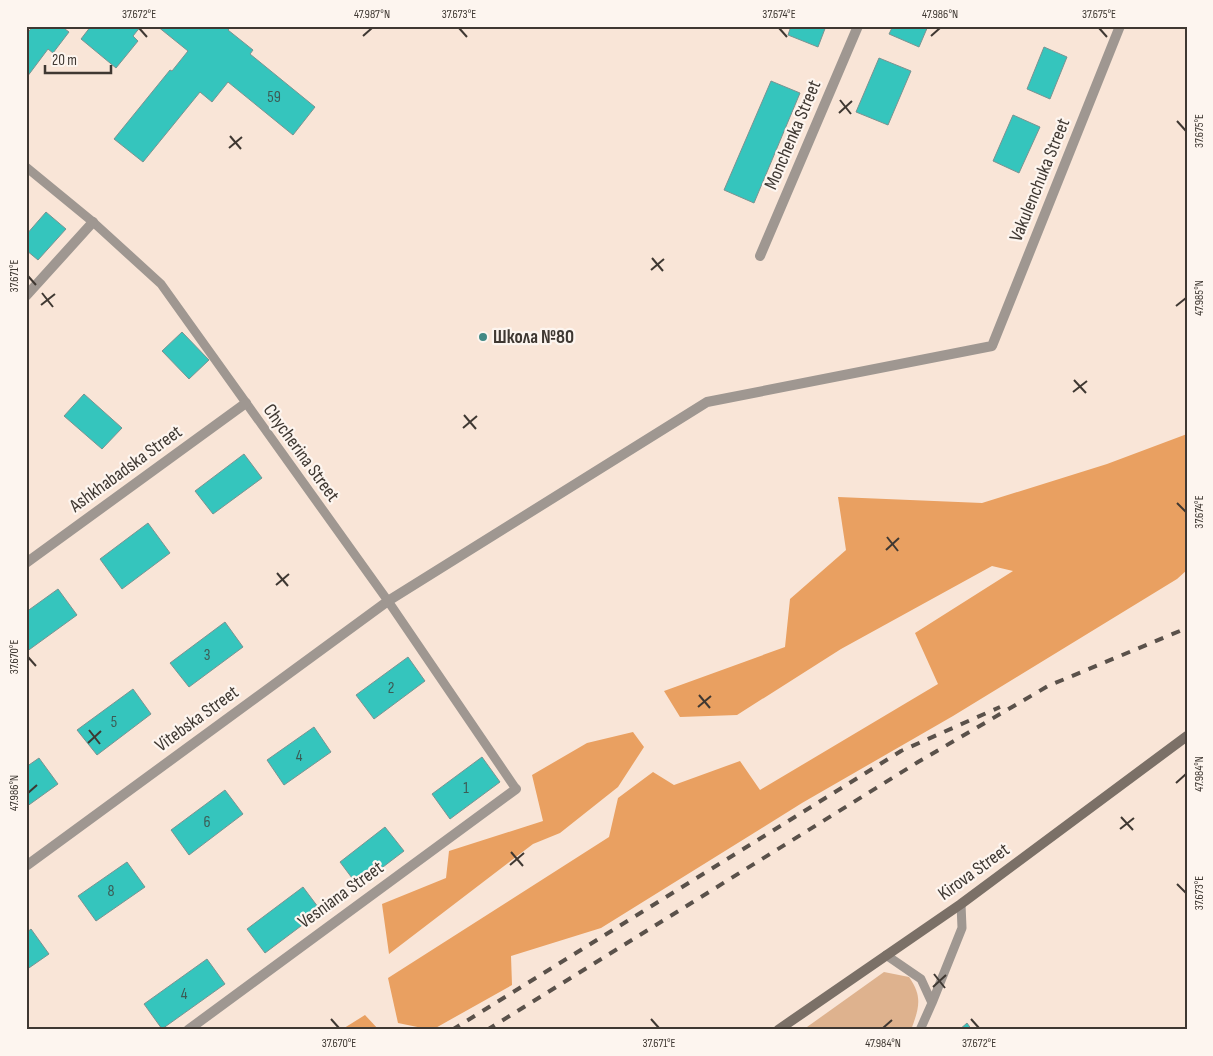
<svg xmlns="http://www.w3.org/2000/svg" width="1213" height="1056" viewBox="0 0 1213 1056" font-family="'Sofia Sans Condensed',sans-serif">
  <rect width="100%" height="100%" fill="#f9e5d7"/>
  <!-- green -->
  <path fill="#deb28e" d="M 884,972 L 909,977 C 923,997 919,1008 911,1030 L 806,1030 L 807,1027 Z"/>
  <!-- forest -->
  <path fill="#e9a061" d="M 1187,434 L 1187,570 L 1177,579 L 953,716 L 802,803 L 601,928 L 511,956 L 512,985 L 432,1030 L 398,1023 L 388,978 L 609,837 L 618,798 L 653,772 L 674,785 L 740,761 L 760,790 L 938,684 L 915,633 L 1013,571 L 992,566 L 841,649 L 737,715 L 680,717 L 664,691 L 785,647 L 790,599 L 846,550 L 838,497 L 982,503 L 1107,464 Z
    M 633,732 L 644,747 L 618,787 L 560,833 L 533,844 L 389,954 L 382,904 L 446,878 L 449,851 L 543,821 L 532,775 L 587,743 Z
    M 365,1015 L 379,1030 L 341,1030 Z"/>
  <!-- building -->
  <path fill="#35c5bd" stroke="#7a9391" d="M 33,26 L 67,26 L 65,29 L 69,32 L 53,53 L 48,49 L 27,77 L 26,35 Z
    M 91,26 L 141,26 L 133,36 L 138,41 L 116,68 L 81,39 Z
    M 157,26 L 228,26 L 230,28 L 228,30 L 253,50 L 250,54 L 315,107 L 293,135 L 228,82 L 212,102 L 200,92 L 143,162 L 114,139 L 170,70 L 172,71 L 188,51 Z
    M 791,26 L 826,26 L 818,47 L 788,35 Z
    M 893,26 L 928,26 L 919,47 L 889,34 Z
    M 1044,47 L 1067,57 L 1050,99 L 1027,89 Z
    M 879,58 L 911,71 L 888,125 L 856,112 Z
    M 771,81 L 800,93 L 754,203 L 724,190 Z
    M 1013,115 L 1040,127 L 1019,173 L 993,161 Z
    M 46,212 L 66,229 L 38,260 L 26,250 L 26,235 Z
    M 182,332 L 209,360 L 189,379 L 162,351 Z
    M 84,394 L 122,428 L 102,449 L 64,416 Z
    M 244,454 L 262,478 L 213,514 L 195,491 Z
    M 148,523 L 170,553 L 122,589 L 100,559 Z
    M 58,589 L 77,615 L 26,652 L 26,612 Z
    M 225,622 L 243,647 L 189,687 L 170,663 Z
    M 408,657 L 425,681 L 374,719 L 356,695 Z
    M 133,689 L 151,714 L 97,755 L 77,730 Z
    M 314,727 L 331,752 L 284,785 L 267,760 Z
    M 482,757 L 500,782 L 450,819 L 432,794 Z
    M 39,758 L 58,784 L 26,807 L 26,767 Z
    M 225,790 L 243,814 L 189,855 L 171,830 Z
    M 385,827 L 404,851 L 358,886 L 340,862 Z
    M 127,862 L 145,887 L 96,921 L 78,896 Z
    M 303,887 L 321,911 L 265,953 L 247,929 Z
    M 31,929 L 49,954 L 26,970 L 26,933 Z
    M 207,959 L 225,984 L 162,1029 L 144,1004 Z
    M 967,1023 L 972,1030 L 959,1030 Z"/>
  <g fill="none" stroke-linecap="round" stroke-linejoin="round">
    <!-- service -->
    <path stroke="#9f9791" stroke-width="9" d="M 26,167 L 93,222 L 161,284 L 388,601 L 516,789
      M 886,955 L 921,979 L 932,1003
      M 920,1030 L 932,1003 L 962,928 L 961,904"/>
    <!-- minor -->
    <path stroke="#9f9791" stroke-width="10" d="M 760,256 L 858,26
      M 26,296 L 93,222
      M 26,563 L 246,403
      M 26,866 L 388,601 L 707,402 L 992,346 L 1120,26
      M 188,1030 L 516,789"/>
    <!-- secondary -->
    <path stroke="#7b7067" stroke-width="10" d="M 778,1030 L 961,904 L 1187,736"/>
    <!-- rail -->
    <path stroke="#5a514a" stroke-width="4" stroke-dasharray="9 9" stroke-linecap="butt" d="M 452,1030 L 901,751 L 1000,707
      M 487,1030 L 918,762 L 1048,686 L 1187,628"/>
  </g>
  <!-- ticks -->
  <path fill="none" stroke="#3f3832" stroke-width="2" d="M 139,28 L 147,37M 459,28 L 467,37M 779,28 L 787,37M 1099,28 L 1107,37M 363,36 L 372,28M 931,36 L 940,28M 840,100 L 851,114M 839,113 L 852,101M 1177,121 L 1186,131M 230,136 L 241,149M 229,148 L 242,137M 652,258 L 663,271M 651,270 L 664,259M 28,276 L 36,285M 42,293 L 53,307M 41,305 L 55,294M 1176,306 L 1186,298M 1074,380 L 1086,393M 1073,392 L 1087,381M 464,415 L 476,429M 463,428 L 477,416M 1177,503 L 1186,512M 887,537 L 898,551M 886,550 L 899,538M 277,573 L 288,586M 276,585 L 289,574M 28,657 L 36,666M 699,695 L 710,708M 698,707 L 711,696M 89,730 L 100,744M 88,743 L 101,731M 1176,783 L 1186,774M 28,793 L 37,785M 1121,817 L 1133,830M 1120,829 L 1134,818M 511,852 L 523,866M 510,865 L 524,853M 1177,884 L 1186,893M 934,974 L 945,988M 933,987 L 946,975M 331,1019 L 339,1028M 651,1019 L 659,1028M 971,1019 L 979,1028M 883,1028 L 892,1020"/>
  <!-- markers -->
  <circle fill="#428985" stroke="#fdf5ef" stroke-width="2" cx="483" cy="337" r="5"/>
  <g text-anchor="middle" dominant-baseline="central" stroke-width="4.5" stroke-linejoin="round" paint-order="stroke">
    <!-- number labels -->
    <g font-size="16" fill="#3c5b55">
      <text x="274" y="97">59</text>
      <text x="207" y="655">3</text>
      <text x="391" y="688">2</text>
      <text x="114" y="722">5</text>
      <text x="299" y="756">4</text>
      <text x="466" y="788">1</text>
      <text x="207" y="822">6</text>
      <text x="111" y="891">8</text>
      <text x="184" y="994">4</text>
    </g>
    <!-- street labels -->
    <g font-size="19" fill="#3f3832" stroke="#fdf5ef">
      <text transform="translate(793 135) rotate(-67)">Monchenka Street</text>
      <text transform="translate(1040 180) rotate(-68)">Vakulenchuka Street</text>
      <text transform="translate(301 453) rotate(54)">Chycherina Street</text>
      <text transform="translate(126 469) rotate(-36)">Ashkhabadska Street</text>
      <text transform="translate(197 719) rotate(-36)">Vitebska Street</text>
      <text transform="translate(974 872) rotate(-36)">Kirova Street</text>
      <text transform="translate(341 895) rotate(-36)">Vesniana Street</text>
    </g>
    <!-- poi labels -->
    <g font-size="19" font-weight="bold" fill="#3f3832" stroke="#fdf5ef" text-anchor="start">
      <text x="493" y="337">Школа №80</text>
    </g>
  </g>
  <!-- border -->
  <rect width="1213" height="1056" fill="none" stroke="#fdf5ef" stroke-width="55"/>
  <!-- scale -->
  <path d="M45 65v8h66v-8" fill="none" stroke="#3f3832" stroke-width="2.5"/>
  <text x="52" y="65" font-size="15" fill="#3f3832" stroke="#fdf5ef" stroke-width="4" paint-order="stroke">20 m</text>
  <rect x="28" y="28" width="1158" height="1000" fill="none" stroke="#3f3832" stroke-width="2"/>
  <g font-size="12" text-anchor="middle" fill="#3f3832">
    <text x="139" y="18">37.672°E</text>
    <text x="372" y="18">47.987°N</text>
    <text x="459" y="18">37.673°E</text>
    <text x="779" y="18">37.674°E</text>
    <text x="940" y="18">47.986°N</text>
    <text x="1099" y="18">37.675°E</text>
    <text transform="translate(1199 131) rotate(-90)" y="4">37.675°E</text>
    <text transform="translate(14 276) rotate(-90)" y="4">37.671°E</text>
    <text transform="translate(1199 298) rotate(-90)" y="4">47.985°N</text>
    <text transform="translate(1199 512) rotate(-90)" y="4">37.674°E</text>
    <text transform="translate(14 657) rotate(-90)" y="4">37.670°E</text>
    <text transform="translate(1199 774) rotate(-90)" y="4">47.984°N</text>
    <text transform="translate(14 793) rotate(-90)" y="4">47.986°N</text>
    <text transform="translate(1199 893) rotate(-90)" y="4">37.673°E</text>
    <text x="339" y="1047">37.670°E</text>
    <text x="659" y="1047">37.671°E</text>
    <text x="883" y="1047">47.984°N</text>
    <text x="979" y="1047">37.672°E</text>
  </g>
</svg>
